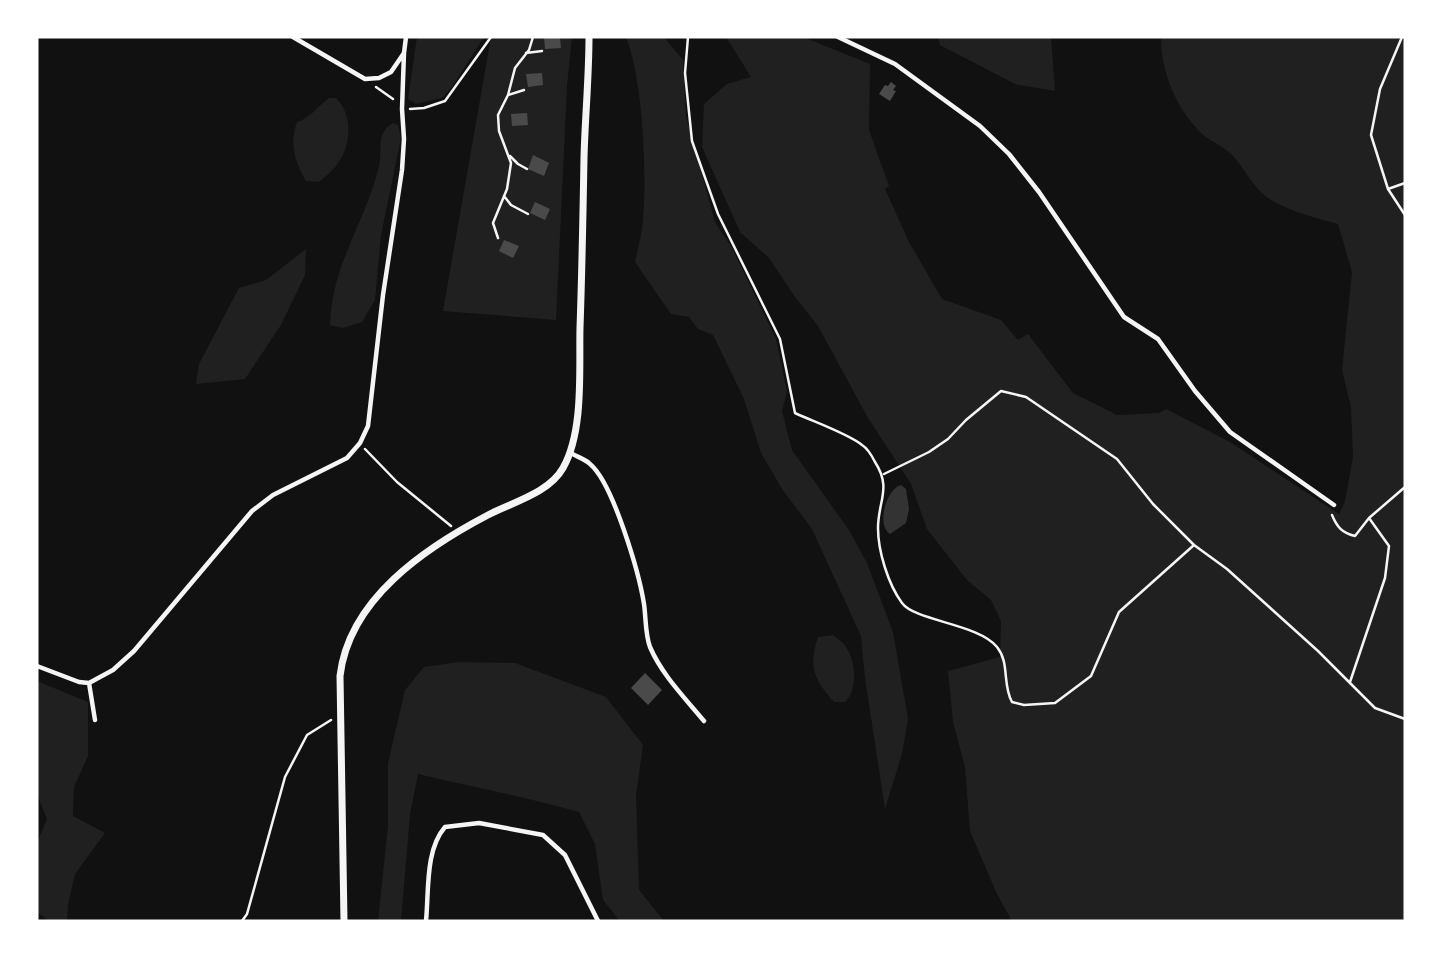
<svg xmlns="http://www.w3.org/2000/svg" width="1442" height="958" viewBox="0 0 1442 958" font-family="Barlow,sans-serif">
  <rect width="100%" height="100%" fill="#111"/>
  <!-- green -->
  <path fill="#202020" d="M 417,37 L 484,37 L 452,87 L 442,98 L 416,104 L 408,99 Z
    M 491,37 L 572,37 L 567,86 L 556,320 L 443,311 Z
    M 626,37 L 664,37 L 683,60 L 686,116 L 715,222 L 732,248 L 776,339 L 787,392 L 782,411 L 792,450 L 849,530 L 867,563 L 893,632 L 908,719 L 902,754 L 885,809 L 865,678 L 861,636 L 812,529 L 782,489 L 761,453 L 744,399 L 713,335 L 698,329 L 689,317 L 671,314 L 635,262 C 638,248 642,234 643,220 C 647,173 643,80 626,37 Z
    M 726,37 L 803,37 L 870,64 L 869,130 L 889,186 L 885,189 L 909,242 L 942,299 L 1001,320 L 1018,340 L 1028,334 L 1073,393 L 1117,415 L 1159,413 L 1166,409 L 1230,442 L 1339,514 L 1345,501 L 1353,457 L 1351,407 L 1342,370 L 1352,272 L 1338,224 C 1318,219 1278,208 1263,194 C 1251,183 1244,168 1233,156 C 1224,146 1211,142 1202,134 C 1176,108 1161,73 1161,37 L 1405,37 L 1405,921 L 1012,921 L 997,894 L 970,831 L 965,767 L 953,722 L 948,671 L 1000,657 L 1001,621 L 991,600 L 967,580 L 927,529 L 911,484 L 868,418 L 818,326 L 795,297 L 769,258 L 740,232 L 702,147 L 704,104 L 727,84 L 751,77 Z
    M 938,37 L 1051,37 L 1055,91 L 1015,84 L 940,45 Z
    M 329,98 L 336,98 C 354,115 351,148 336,166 C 331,172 325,177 319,182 L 306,181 C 295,162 289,144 297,122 C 309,119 318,106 329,98 Z
    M 393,123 L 398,125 L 401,138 L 381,235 L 375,300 L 362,322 L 343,328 L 330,325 C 332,263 365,224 379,166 C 383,150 375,133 393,123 Z
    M 306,249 L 305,275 L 281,325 L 245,379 L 196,384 L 199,364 L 239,288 L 266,280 Z
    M 833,635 C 838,639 843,642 846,647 C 856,662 858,689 845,702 L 834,702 C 814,679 808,667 818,637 Z
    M 460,662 L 515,663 L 606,697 L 643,745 L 636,796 L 639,890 L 664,921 L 620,921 L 603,900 L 595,844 L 579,812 C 526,797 472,787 418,774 L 410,814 L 401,921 L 378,921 L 388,826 L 388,763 L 405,690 L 424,667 Z
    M 37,681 L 88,702 L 88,756 L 74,787 L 73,816 L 105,833 L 75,874 L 68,904 L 67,921 L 49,921 L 37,912 L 37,843 L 47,819 L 37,794 Z"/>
  <!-- water -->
  <path fill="#333" d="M 901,485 L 906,489 L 909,509 L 906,523 L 890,534 C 876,525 886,489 901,485 Z"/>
  <!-- building -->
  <path fill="#4a4a4a" d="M 544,37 L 560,37 L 561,48 L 545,49 Z
    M 542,73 L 543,85 L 528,87 L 526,74 Z
    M 891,82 L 896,86 L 893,90 L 896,91 L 890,101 L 879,94 L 885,85 L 888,86 Z
    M 527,113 L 528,125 L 512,126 L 511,114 Z
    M 533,155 L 549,163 L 544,176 L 528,169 Z
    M 535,202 L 550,209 L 545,220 L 530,213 Z
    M 504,240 L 519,246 L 513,258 L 499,251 Z
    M 645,673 L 662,690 L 648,705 L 631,688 Z"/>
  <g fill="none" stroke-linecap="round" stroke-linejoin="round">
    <!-- path -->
    <path stroke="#f5f5f5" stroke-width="2.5" d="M 688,37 L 685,73 L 692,141 L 718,214 L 780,339 L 795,413 C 812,421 849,434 862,445 C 867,448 872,456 875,462 C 892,488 878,501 878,528 C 878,551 888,584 902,603 C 915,621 979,624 997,647 C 1010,663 1002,684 1012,702 L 1024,705 L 1055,703 L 1091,676 L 1119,612 L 1194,545
      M 1402,37 L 1380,89 L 1371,135 L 1388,189 L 1405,215
      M 526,53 L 542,51
      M 376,87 L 393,99
      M 508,95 L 524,90
      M 410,109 L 424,108 L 445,101 L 491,37
      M 510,156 L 518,164 L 527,169
      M 1388,189 L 1405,183
      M 504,196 L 511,205 L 528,214
      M 498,238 L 493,223 L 507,189 L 511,163 L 499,131 L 498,115 L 508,95 L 515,68 L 529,50 L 533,37
      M 365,449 L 397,482 L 451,526
      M 884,474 L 929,452 L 948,439 L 966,420 L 1001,391 L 1026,397 L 1117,459 L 1153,504 L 1194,545 L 1227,569 L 1318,651 L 1375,708 L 1405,719
      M 1332,515 C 1337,527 1342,533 1355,536 L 1369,518 L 1405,487
      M 1350,682 L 1385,578 L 1389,546 L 1369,518
      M 242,921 L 247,914 L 285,777 L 307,735 L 331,720"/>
    <!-- service -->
    <path stroke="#f5f5f5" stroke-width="4.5" d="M 293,37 L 365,79 L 379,78 L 391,72 L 404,53 L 406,37
      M 838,37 L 895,64 L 980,126 L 1009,154 L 1039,192 L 1124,317 L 1158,339 L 1195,391 L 1230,432 L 1334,505
      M 571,453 C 577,457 585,459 590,464 C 613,483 639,573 644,604 C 646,617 645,634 650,647 C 662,675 685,698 704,721
      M 37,666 L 79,682 L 89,683 L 95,720
      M 89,683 L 113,670 L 134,651 L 252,511 L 273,495 L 347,458 L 360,443 L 368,426 L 383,295 L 402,170 L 404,139 L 402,109 L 404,53
      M 426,921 C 429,891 425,850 445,827 L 479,823 L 543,835 L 565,855 L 598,921"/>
    <!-- minor -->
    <path stroke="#f5f5f5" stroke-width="7" d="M 344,921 L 340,676 C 349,599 425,548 488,515 C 513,502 549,493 563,468 C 584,431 579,370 580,328 C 582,271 583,215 584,158 C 585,118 589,77 589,37"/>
  </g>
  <!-- border -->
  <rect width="1442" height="958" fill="none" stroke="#ffffff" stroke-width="77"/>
</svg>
